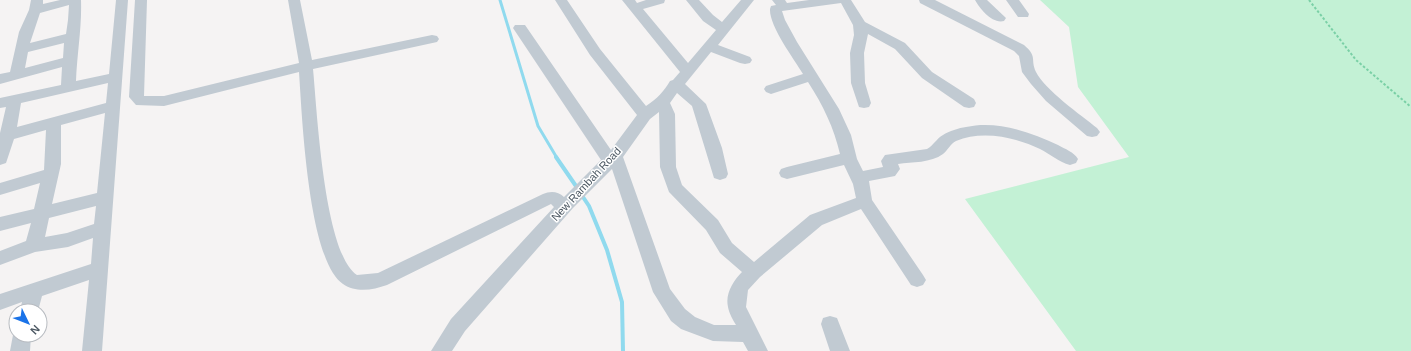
<svg xmlns="http://www.w3.org/2000/svg" width="1411" height="351" viewBox="0 0 1411 351" font-family="Helvetica,sans-serif">
  <rect width="100%" height="100%" fill="#f5f3f3"/>
  <!-- green -->
  <path fill="#c3f1d5" d="M 1040,0 L 1411,0 L 1411,351 L 1076,351 L 965,199 L 1129,157 L 1078,87 L 1069,27 Z"/>
  <g fill="none" stroke-linecap="round" stroke-linejoin="round">
    <!-- stream-far1 -->
    <path stroke="#90daee" stroke-width="3" d="M 500,0 L 538,126 L 557,158"/>
    <!-- stream -->
    <path stroke="#90daee" stroke-width="4" d="M 556,157 L 578,189
      M 581,194 L 589,206 L 607,250 L 622,302 L 623,351"/>
    <!-- path -->
    <path stroke="#7ad0a6" stroke-width="2" stroke-dasharray="2.5 2" stroke-linecap="butt" d="M 1309,0 L 1356,60 L 1411,107"/>
    <!-- minor -->
    <path fill="#c1cad2" fill-rule="evenodd" d="M 31,0 L 43,0 L 43,4 L 60,0 L 81,0 C 82,27 77,54 76,81 L 109,74 L 116,0 L 128,0 L 102,351 L 82,351 L 89,280 L 42,296 L 38,311 L 20,311 L 22,302 L 0,310 L 0,294 L 91,264 L 93,238 L 68,247 L 35,252 L 0,265 L 0,251 L 26,241 L 31,223 L 0,231 L 0,217 L 34,209 L 40,183 L 0,195 L 0,183 L 44,170 L 46,130 L 14,139 L 6,163 L 0,165 L 0,133 L 6,107 L 0,108 L 0,98 L 61,85 L 62,67 L 0,84 L 0,74 L 10,72 L 19,32 L 29,10 ZM 69,5 L 68,20 L 66,34 L 30,43 L 40,13 ZM 64,43 L 63,58 L 25,68 L 28,52 ZM 108,83 L 106,103 L 17,127 L 21,103 ZM 105,113 L 97,193 L 52,204 L 61,164 L 61,125 ZM 96,206 L 94,224 L 67,233 L 45,237 L 49,218 Z
      M 135,0 L 147,0 L 144,96 L 164,96 L 299,63 L 288,0 L 300,0 L 312,60 L 432,35 L 437,36 L 439,39 L 437,42 L 313,69 C 317,109 324,254 357,275 L 378,273 L 543,194 C 550,191 558,191 564,197 L 601,160 L 513,28 L 515,25 L 525,25 L 611,150 L 637,115 L 590,55 L 555,0 L 567,0 L 600,49 L 646,106 C 657,99 664,91 670,81 L 673,80 L 680,72 L 622,0 L 635,0 L 637,3 L 646,0 L 665,0 L 664,3 L 643,9 L 688,63 L 716,30 L 703,21 L 686,0 L 699,0 L 713,15 L 722,22 L 741,0 L 754,0 L 718,45 L 750,57 L 752,60 L 750,63 L 745,64 L 740,63 L 711,52 L 685,84 L 706,104 L 722,148 L 728,174 L 726,178 L 720,180 L 714,178 L 692,106 L 677,93 L 670,103 L 675,114 L 676,167 L 682,185 L 718,220 L 732,243 L 754,262 L 810,215 L 856,198 L 853,184 L 844,165 L 787,179 L 781,177 L 779,173 L 781,169 L 787,167 L 840,154 C 834,128 823,105 808,82 L 771,94 L 766,92 L 764,89 L 766,86 L 803,74 C 794,59 769,26 770,9 L 771,6 L 776,5 L 772,0 L 785,0 L 787,3 L 809,0 L 851,0 L 865,22 L 905,43 L 932,72 L 974,99 L 976,103 L 974,107 L 969,108 L 964,107 L 922,78 L 895,49 L 868,34 L 864,53 L 865,83 L 871,103 L 869,107 L 864,108 L 859,107 L 851,83 L 850,53 L 854,35 L 853,25 L 841,3 L 782,11 L 785,20 L 797,42 L 839,109 L 851,135 L 857,159 L 863,171 L 883,167 L 881,161 L 885,155 L 927,149 C 934,145 936,139 943,135 C 949,131 959,128 966,127 C 997,120 1030,132 1058,145 C 1065,149 1074,152 1078,159 L 1076,163 L 1070,165 C 1059,162 1050,154 1040,149 C 1015,137 982,130 956,141 C 950,144 948,150 943,154 C 931,163 912,162 898,164 L 900,169 L 895,176 L 869,181 L 872,200 L 923,275 L 926,280 L 923,285 L 917,287 L 911,285 L 861,209 L 822,225 L 760,277 L 748,290 L 746,307 L 768,351 L 748,351 L 743,342 L 713,341 L 681,329 L 671,321 L 653,292 L 612,169 L 573,208 L 465,331 L 452,351 L 431,351 L 451,319 L 554,207 L 551,204 L 387,285 C 373,290 356,293 343,284 C 308,261 302,114 299,72 L 164,106 L 136,105 L 129,97 ZM 659,112 L 660,167 L 669,192 L 706,230 L 720,253 L 742,272 C 733,281 725,294 728,307 C 729,313 733,320 736,325 L 714,325 L 695,317 L 685,309 L 670,289 L 623,157 L 650,119 Z
      M 919,0 L 935,0 L 1024,45 C 1038,57 1030,59 1036,72 C 1045,90 1081,115 1097,128 L 1100,132 L 1097,136 L 1092,137 L 1087,136 L 1046,101 L 1031,84 L 1022,72 L 1019,56 L 1014,51 L 920,3 Z
      M 975,0 L 987,0 L 1006,18 L 1004,21 C 992,24 980,9 975,0 Z
      M 1006,0 L 1019,0 L 1029,14 L 1028,17 L 1018,17 Z
      M 830,316 L 837,318 L 850,351 L 830,351 L 821,324 L 823,318 Z
      M 15,329 L 16,335 L 31,335 L 30,351 L 10,351 L 13,335 Z"/>
  </g>
  <g text-anchor="middle" dominant-baseline="central" stroke-width="3" stroke-linejoin="round" paint-order="stroke">
    <!-- street labels -->
    <g font-size="11" fill="#4a5661" stroke="#fff">
      <text transform="translate(586 184) rotate(-47)">New Rambah Road</text>
    </g>
  </g>
  <!-- north arrow -->
  <g transform="translate(28 323) rotate(133)"><circle r="19" fill="#ffffff" stroke="#b7bbc0"/>
  <path d="M0-3L7 15L0 10L-7 15Z" fill="#1a73e8"/>
  <text y="-6" font-size="11" font-weight="bold" text-anchor="middle" fill="#4a5661">N</text>
  </g>
</svg>
